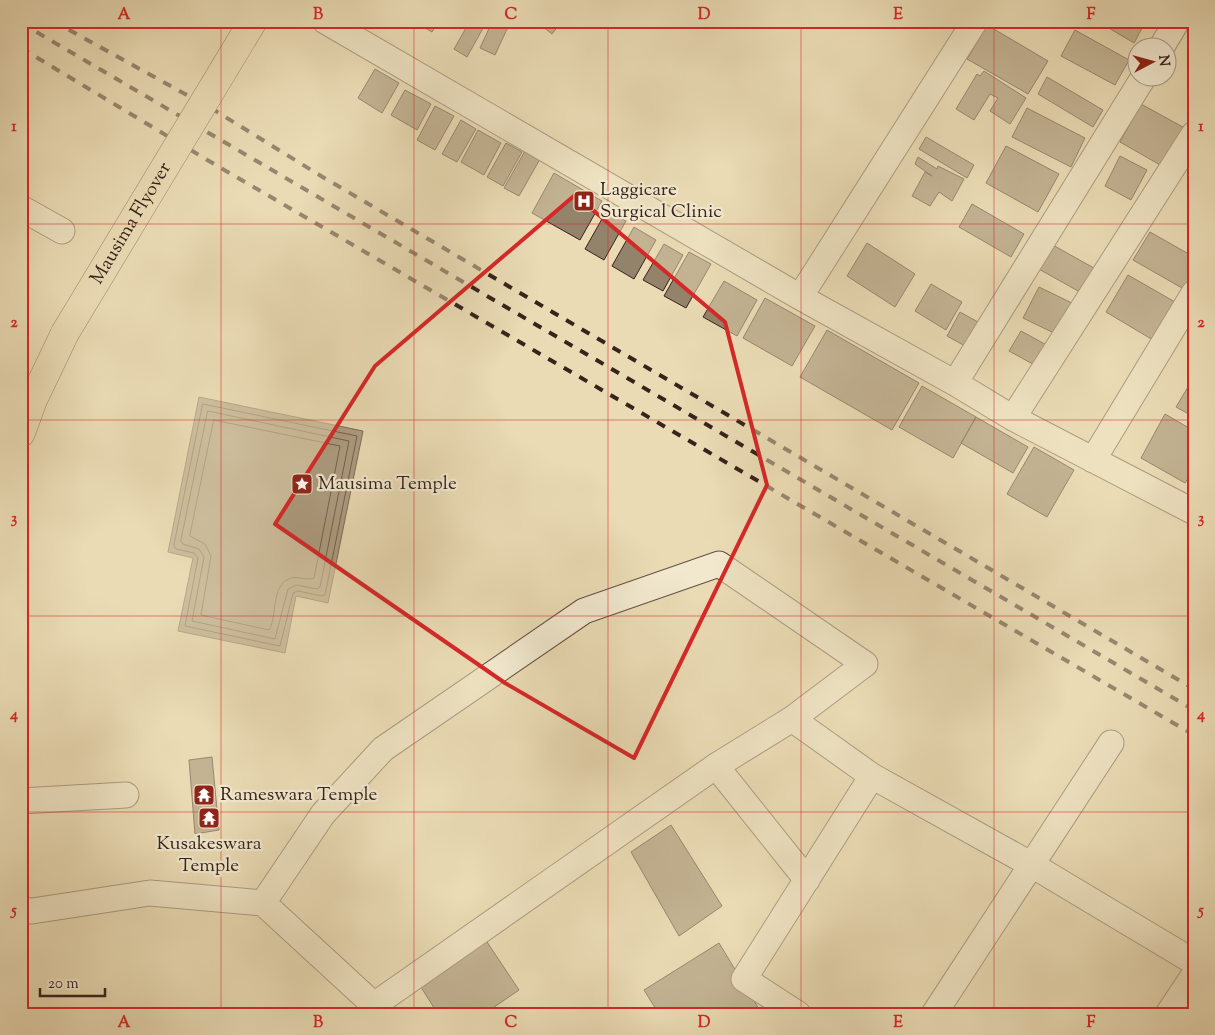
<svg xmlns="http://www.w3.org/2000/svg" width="1215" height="1035" viewBox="0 0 1215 1035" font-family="'Sorts Mill Goudy',serif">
  <rect width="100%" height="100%" fill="#eadbb4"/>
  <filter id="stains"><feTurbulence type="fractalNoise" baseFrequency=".004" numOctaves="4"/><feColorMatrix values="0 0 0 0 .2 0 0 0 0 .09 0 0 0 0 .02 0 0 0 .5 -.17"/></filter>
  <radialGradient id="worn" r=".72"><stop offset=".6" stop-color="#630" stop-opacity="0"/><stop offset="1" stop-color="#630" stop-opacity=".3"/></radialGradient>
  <!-- water -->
  <path fill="#ad9c80" stroke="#7d6c58" d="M 199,397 L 363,431 L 328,603 L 296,596 L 285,653 L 178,631 L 193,558 L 168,552 Z"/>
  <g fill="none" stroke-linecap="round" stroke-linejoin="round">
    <!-- shore -->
    <path stroke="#72604e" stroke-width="1" d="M 203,404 L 357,436 L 325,595 L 322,596 L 298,591 L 293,593 L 280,646 L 185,626 L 198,558 L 194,553 L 176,549 L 174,546 Z
      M 208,411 L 349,441 L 320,587 L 317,589 L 297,585 L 288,589 L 275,639 L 192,621 L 204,557 L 199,549 L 183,544 L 181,541 Z
      M 214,420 L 340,446 L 314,578 C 307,581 299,576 291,578 C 270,585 278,616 269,630 L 201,615 L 211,556 L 205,544 L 190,536 Z"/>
  </g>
  <!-- building -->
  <path fill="#94836b" stroke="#36231c" d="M 423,21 L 439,21 L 432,32 L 420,25 Z
    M 470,21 L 487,21 L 467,57 L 454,49 Z
    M 536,21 L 562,21 L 552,34 Z
    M 1097,21 L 1146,21 L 1134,43 Z
    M 492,22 L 507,29 L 495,55 L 480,48 Z
    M 987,25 L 1048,61 L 1028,94 L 967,59 Z
    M 1075,30 L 1129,60 L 1115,85 L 1061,56 Z
    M 375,69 L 399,83 L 382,113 L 358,98 Z
    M 984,71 L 1026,98 L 1010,124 L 990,111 L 998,98 L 990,94 L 974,120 L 956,109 L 977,74 L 980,76 Z
    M 1047,77 L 1103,110 L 1093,127 L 1038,94 Z
    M 405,90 L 431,104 L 417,130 L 391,115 Z
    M 1141,104 L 1190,131 L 1169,170 L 1120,142 Z
    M 435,106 L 454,116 L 435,150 L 417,140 Z
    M 1027,108 L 1085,138 L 1071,167 L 1012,137 Z
    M 461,120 L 476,129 L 457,162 L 442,154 Z
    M 478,130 L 501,143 L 484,175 L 461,162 Z
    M 926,137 L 974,165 L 967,178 L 919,149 Z
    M 506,143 L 522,152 L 503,186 L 487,177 Z
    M 1006,146 L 1059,174 L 1038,212 L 986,183 Z
    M 525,151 L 540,159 L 519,196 L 504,188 Z
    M 1120,156 L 1147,170 L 1131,200 L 1105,186 Z
    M 918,157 L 937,169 L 938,166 L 964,179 L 952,201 L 939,192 L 930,206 L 912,196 L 925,172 L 932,176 L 915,164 Z
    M 554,173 L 602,201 L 580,240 L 532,213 Z
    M 972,204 L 1024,234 L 1011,257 L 959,227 Z
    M 607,210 L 626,221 L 604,260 L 585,249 Z
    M 634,227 L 656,240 L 634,279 L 612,266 Z
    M 1150,232 L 1194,257 L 1194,284 L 1189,292 L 1133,260 Z
    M 867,243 L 915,274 L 895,307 L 847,276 Z
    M 664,244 L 683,255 L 663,291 L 643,280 Z
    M 1051,244 L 1101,272 L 1087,296 L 1037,268 Z
    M 689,252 L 711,264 L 686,308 L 664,296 Z
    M 1128,275 L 1175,302 L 1153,340 L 1106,312 Z
    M 724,281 L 757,300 L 737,336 L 703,317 Z
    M 931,284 L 962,302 L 946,330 L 915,311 Z
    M 1039,287 L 1076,305 L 1060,336 L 1023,318 Z
    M 765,298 L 815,326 L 792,366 L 743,338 Z
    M 960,312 L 978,322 L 965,346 L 947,336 Z
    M 827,330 L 919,383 L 892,430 L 800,377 Z
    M 1021,331 L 1052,348 L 1040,368 L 1009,351 Z
    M 1194,377 L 1194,417 L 1176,407 Z
    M 922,386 L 976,417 L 953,458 L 899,427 Z
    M 1165,414 L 1194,431 L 1194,469 L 1185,483 L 1141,458 Z
    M 976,417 L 1028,447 L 1013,473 L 961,443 Z
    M 1034,447 L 1074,470 L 1047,517 L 1007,494 Z
    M 212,757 L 219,830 L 195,834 L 189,760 Z
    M 671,825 L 722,906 L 679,936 L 631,852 Z
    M 485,939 L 519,990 L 484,1014 L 438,1014 L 419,984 Z
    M 719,943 L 762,1014 L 659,1014 L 644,990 Z"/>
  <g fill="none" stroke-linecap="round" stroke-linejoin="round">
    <!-- minor casing -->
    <g stroke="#635142" stroke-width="27">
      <path id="minor" d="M 325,21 L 800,297 L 955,383 L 1013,418 L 1194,512
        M 1161,48 L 1177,21
        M 21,208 L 62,231
        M 800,297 L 975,21
        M 955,383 L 1143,78
        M 1013,418 L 1194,134
        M 1093,460 L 1194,293
        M 792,719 L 872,776 L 1032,865 L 1194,962
        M 716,766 L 807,880
        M 21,801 L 126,795
        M 263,903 L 323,814 L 383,749 L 584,611 L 719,564 L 865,664 L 792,719 L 716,766 L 374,1005
        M 21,910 L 32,911 L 150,893 L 263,903 L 374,1005 L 379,1014
        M 798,1014 L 744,979 L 872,776
        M 934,1014 L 1111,743
        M 1168,1014 L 1194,975"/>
    </g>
    <!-- major casing -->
    <g stroke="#36231c" stroke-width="29">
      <path id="major" d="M 21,433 L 33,400 L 65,333"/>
    </g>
    <!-- minor -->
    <use href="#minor" stroke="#f1e8ce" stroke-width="25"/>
    <!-- major -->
    <use href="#major" stroke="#eadbb4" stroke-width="28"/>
    <!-- rail -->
    <path stroke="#36231c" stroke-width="4" stroke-dasharray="9 9" stroke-linecap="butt" d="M 53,21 L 214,110 L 321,176 L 1194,689
      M 21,23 L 1194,710
      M 21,48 L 209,161 L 1194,735"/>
    <!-- major-bridge casing -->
    <g stroke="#36231c" stroke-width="29" stroke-linecap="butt">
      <g id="major-bridge">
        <path id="s1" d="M 65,333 L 253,21"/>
      </g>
    </g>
    <!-- major-bridge -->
    <use href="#major-bridge" stroke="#eadbb4" stroke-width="28"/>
  </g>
  <!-- marked area -->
  <path d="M0 0H1215V1035H0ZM 575,195 L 725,322 L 767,485 L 634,758 L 505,683 L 275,524 L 375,366 Z" fill="#eadbb4" fill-opacity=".55" fill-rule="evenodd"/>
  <path fill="none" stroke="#d62828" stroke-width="4" stroke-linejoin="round" d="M 575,195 L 725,322 L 767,485 L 634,758 L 505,683 L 275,524 L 375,366 Z"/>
  <!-- grid -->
  <path fill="none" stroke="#d62828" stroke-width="1" stroke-opacity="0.55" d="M 221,21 L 221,1014M 414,21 L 414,1014M 608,21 L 608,1014M 801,21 L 801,1014M 994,21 L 994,1014M 21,224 L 1194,224M 21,420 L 1194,420M 21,616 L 1194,616M 21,812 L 1194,812"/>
  <!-- icons -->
  <defs>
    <g id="hospital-square" transform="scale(1.125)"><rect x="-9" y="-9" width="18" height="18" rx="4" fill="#8f2418" stroke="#f1e8ce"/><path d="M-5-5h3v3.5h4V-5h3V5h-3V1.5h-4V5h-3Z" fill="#fff"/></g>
    <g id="sight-square" transform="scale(1.125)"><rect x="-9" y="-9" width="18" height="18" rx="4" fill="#8f2418" stroke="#f1e8ce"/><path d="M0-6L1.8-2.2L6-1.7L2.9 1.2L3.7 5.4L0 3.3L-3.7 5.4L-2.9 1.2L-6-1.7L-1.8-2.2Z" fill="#fff"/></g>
    <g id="temple-square" transform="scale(1.125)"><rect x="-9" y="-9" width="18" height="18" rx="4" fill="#8f2418" stroke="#f1e8ce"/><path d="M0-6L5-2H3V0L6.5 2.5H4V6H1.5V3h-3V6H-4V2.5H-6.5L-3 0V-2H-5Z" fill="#fff"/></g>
  </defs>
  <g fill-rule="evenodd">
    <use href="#hospital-square" x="584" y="201"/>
    <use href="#sight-square" x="302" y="484"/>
    <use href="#temple-square" x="204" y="795"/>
    <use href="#temple-square" x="209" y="818"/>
  </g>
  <g text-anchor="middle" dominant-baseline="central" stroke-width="4.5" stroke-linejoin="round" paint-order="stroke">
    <!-- poi labels -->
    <g font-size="19" fill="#36231c" stroke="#f1e8ce" text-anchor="start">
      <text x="600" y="190">Laggicare<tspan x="600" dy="22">Surgical Clinic</tspan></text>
      <text x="318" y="484">Mausima Temple</text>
      <text x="220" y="795">Rameswara Temple</text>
      <text x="209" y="844" text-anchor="middle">Kusakeswara<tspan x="209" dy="22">Temple</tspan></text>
    </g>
    <!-- street labels -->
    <g font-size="19" fill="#36231c" stroke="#f1e8ce">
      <text stroke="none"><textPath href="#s1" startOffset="128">Mausima Flyover</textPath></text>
    </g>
  </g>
  <!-- margin -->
  <rect width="1215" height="1035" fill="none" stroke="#eadbb4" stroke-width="55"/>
  <!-- north arrow -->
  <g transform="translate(1152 62) rotate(84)"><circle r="24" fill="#f1e8ce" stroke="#a69987"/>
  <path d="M0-4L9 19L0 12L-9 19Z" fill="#8f2418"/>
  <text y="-8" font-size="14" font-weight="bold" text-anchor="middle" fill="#36231c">N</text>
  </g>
  <!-- scale -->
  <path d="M40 988v8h65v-8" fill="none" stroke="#36231c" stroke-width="2.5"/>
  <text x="48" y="988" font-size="15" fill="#36231c" stroke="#f1e8ce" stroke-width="4" paint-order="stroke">20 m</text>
  <rect x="28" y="28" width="1160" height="980" fill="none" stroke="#d62828" stroke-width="2"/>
  <g font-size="16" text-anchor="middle" font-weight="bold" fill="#d62828">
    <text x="124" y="19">A</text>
    <text x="318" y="19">B</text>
    <text x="511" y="19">C</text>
    <text x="704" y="19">D</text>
    <text x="898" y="19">E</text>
    <text x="1091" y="19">F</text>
    <text x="14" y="131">1</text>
    <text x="1201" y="131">1</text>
    <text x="14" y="327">2</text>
    <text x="1201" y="327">2</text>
    <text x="14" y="523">3</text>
    <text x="1201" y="523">3</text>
    <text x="14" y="719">4</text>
    <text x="1201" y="719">4</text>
    <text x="14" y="915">5</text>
    <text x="1201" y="915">5</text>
    <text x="124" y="1027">A</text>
    <text x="318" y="1027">B</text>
    <text x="511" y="1027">C</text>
    <text x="704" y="1027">D</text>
    <text x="898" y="1027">E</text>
    <text x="1091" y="1027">F</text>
  </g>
  <rect width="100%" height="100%" filter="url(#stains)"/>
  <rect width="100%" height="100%" fill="url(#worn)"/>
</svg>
